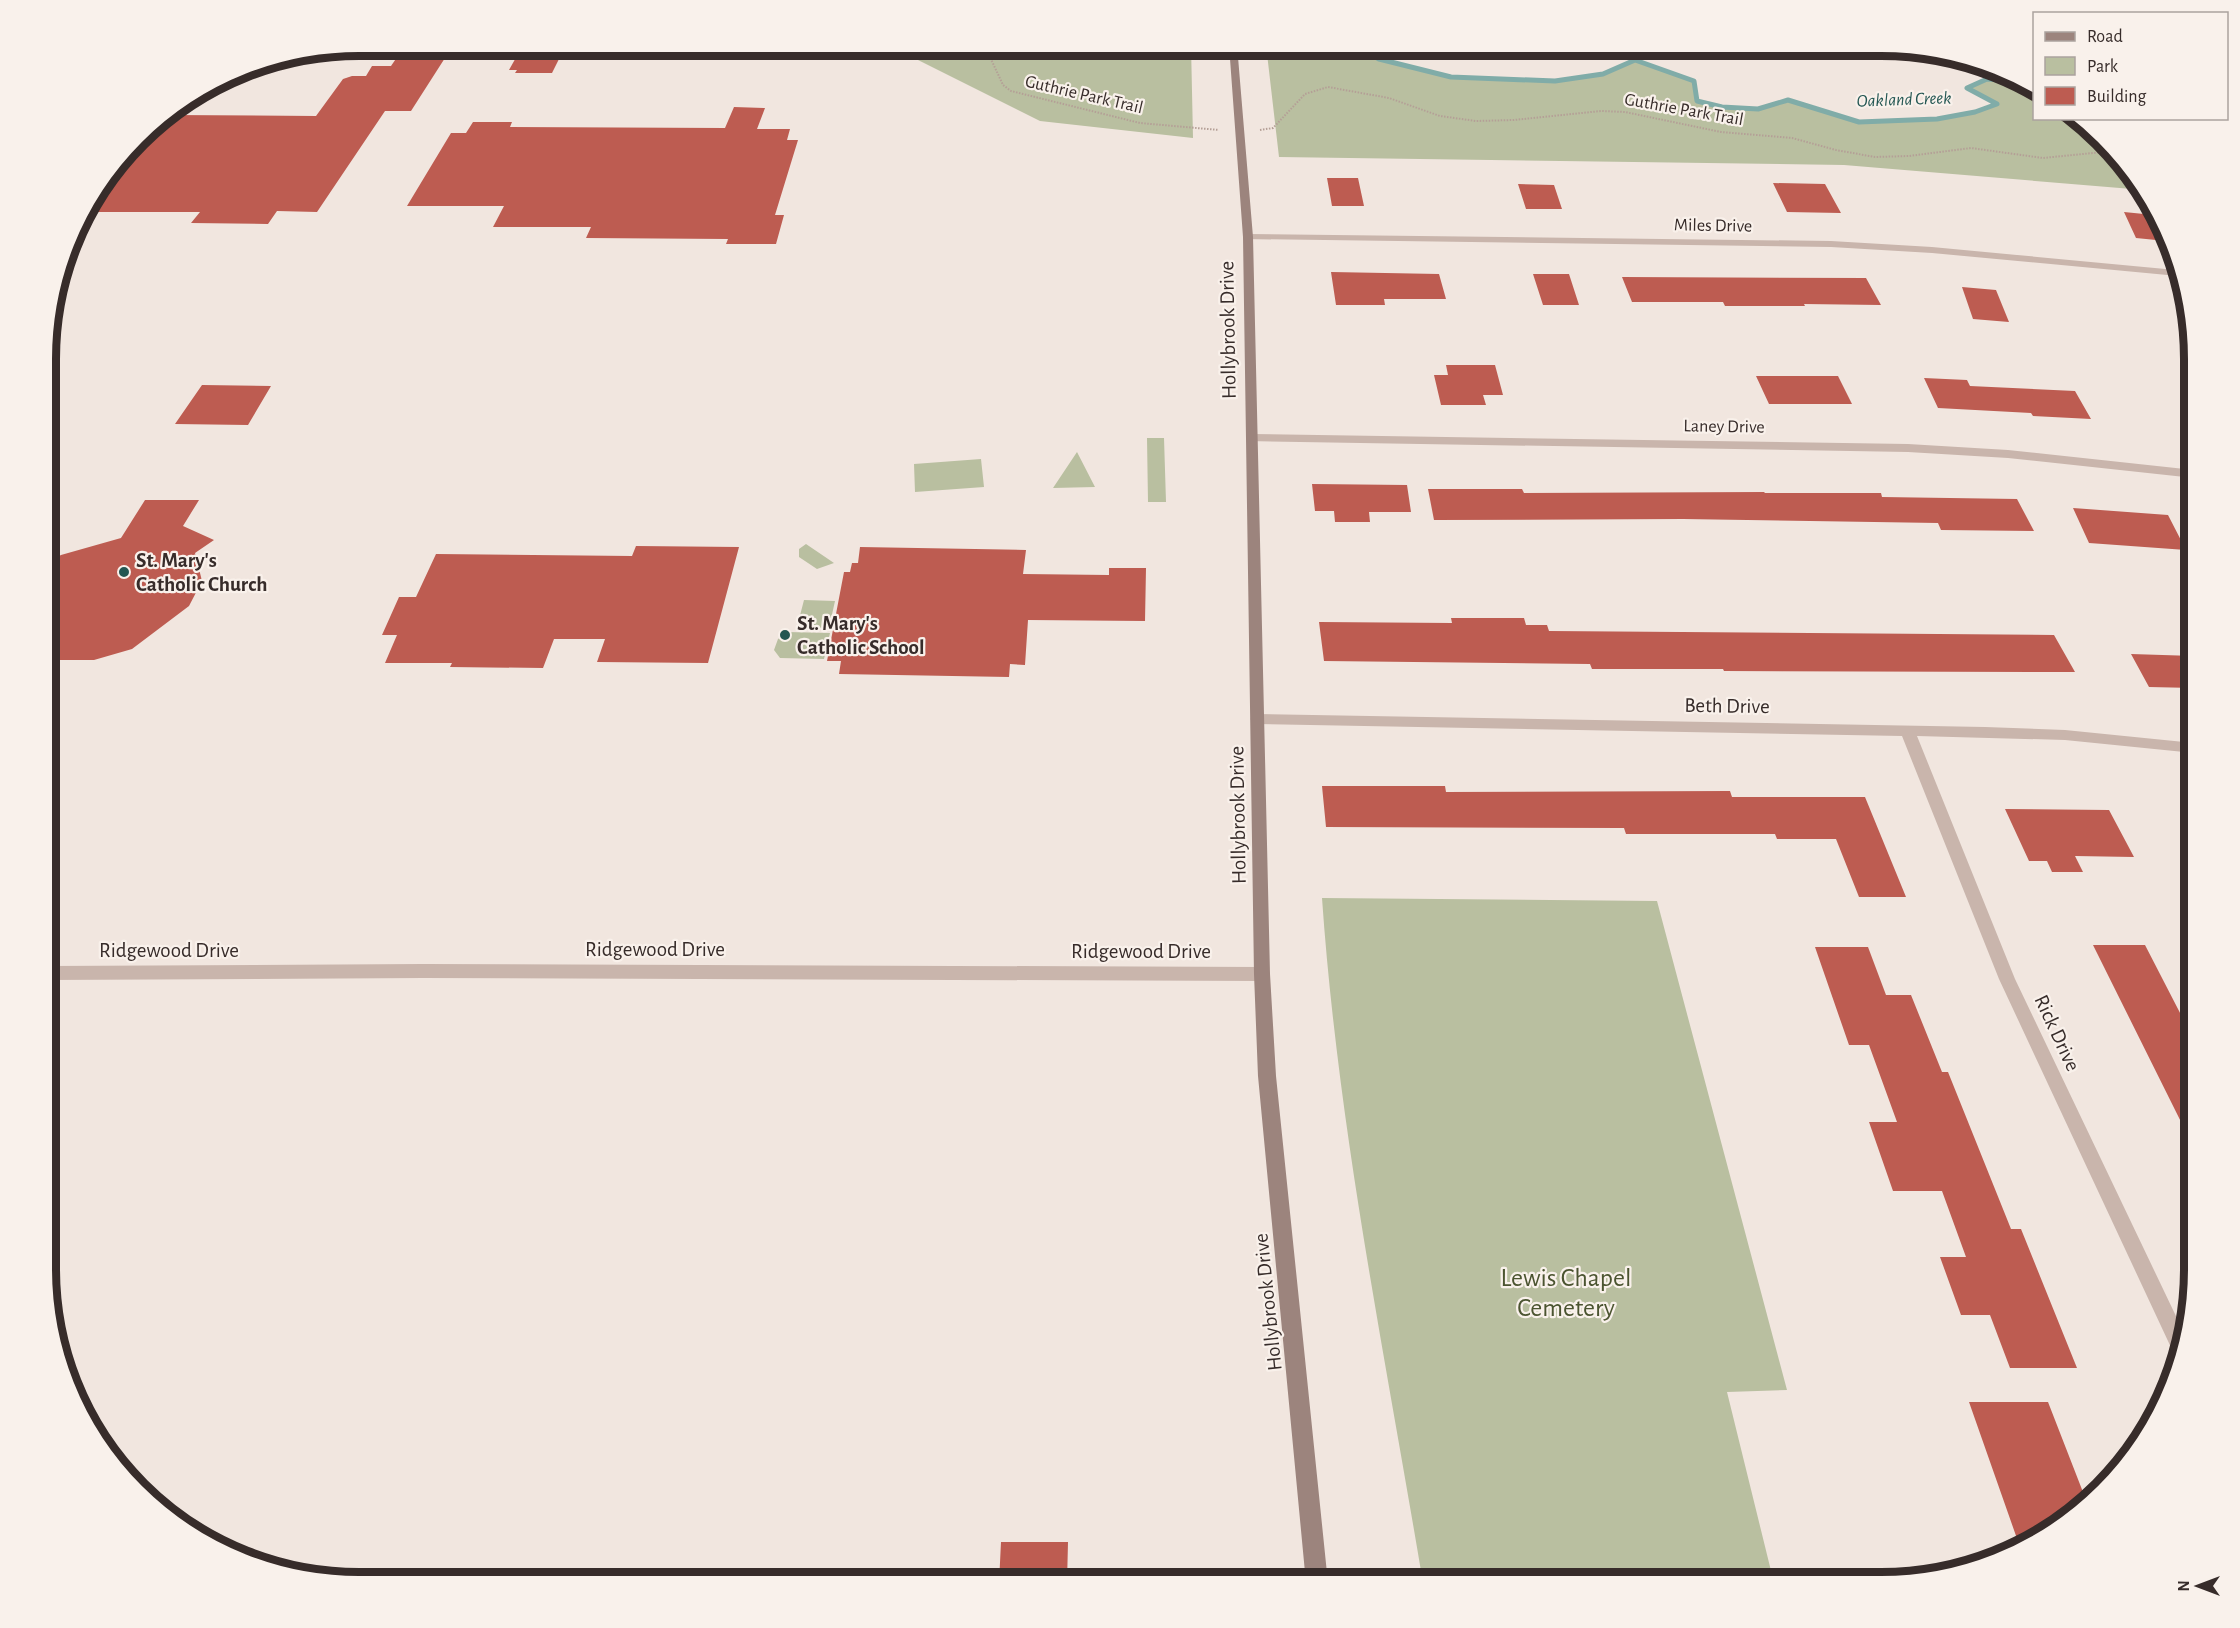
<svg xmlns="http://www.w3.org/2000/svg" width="2240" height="1628" viewBox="0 0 2240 1628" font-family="'Alegreya Sans',sans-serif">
  <rect width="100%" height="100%" fill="#f1e6df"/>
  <!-- green -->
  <path fill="#b9bfa0" d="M 888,45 L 1191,45 L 1193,138 L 1040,121 Z
    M 1266,45 L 1353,45 L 1379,59 L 1451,77 L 1555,81 L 1603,74 L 1635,60 L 1694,81 L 1697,101 L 1722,107 L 1758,109 L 1788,100 L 1859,122 L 1937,119 L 1975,112 L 1996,104 L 1967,88 L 1987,79 L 2025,82 L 2034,88 L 2034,118 L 2081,119 L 2130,168 L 2144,190 L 1844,165 L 1279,157 Z
    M 1147,438 L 1164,438 L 1166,502 L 1148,502 Z
    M 1077,452 L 1095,487 L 1053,488 Z
    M 981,459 L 984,487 L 915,492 L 914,464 Z
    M 806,544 L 834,563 L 817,569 L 799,557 L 799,549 Z
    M 804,600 L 835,601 L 829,628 L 797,627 Z
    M 787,632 L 830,633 L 824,659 L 780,658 L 774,650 L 778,639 Z
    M 1322,898 L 1657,901 L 1787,1390 L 1727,1392 L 1774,1583 L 1423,1583 C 1385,1355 1338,1128 1322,898 Z"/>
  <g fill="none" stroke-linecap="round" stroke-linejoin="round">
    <!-- stream -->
    <path stroke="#80aca8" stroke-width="5" d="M 1355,45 L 1379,59 L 1451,77 L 1555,81 L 1603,74 L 1635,60 L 1694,81 L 1697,101 L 1722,107 L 1758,109 L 1788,100 L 1859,122 L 1937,119 L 1975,112 L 1997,104 L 1967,88 L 1987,79 L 2025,82"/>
  </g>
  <!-- building -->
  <path fill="#bd5c51" d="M 523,45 L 566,45 L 552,73 L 515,73 L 517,70 L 509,70 Z
    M 404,47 L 452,47 L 411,111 L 385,111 L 317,212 L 277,211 L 268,224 L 191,223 L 200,212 L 86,212 L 169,115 L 316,116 L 343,79 L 352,76 L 366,76 L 372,66 L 391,66 Z
    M 734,107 L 765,108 L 757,129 L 790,129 L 787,140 L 798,140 L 775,215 L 784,215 L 776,244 L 726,244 L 728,239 L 586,238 L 591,227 L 493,227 L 504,206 L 407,206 L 451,133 L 466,133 L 473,122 L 512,122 L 510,127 L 725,128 Z
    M 1327,178 L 1358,178 L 1364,206 L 1332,206 Z
    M 1773,183 L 1825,184 L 1841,213 L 1787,212 Z
    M 1518,184 L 1554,185 L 1562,209 L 1526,209 Z
    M 2124,212 L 2154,215 L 2166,241 L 2136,238 Z
    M 1331,272 L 1439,274 L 1446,299 L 1384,299 L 1385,305 L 1336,305 Z
    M 1533,274 L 1569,274 L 1579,305 L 1543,305 Z
    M 1622,277 L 1866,278 L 1881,305 L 1804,304 L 1805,306 L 1725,306 L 1723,302 L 1632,302 Z
    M 1962,287 L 1996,290 L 2009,322 L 1973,319 Z
    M 1446,365 L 1495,365 L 1503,395 L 1483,395 L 1486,405 L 1441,405 L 1434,375 L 1448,375 Z
    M 1756,376 L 1838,376 L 1852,404 L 1769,404 Z
    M 1924,378 L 1967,380 L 1970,386 L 2075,391 L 2091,419 L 2033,416 L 2031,413 L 1938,408 Z
    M 202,385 L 271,386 L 248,425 L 175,424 Z
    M 1312,484 L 1407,485 L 1411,512 L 1369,512 L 1370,522 L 1335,522 L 1334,511 L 1315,511 Z
    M 1428,489 L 1522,489 L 1524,493 L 1764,492 L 1765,493 L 1881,493 L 1882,497 L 2017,499 L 2034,531 L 1941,530 L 1938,523 L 1683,519 L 1434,520 Z
    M 145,500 L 199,500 L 183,526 L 214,540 L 195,553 L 202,581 L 189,606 L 132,649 L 94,660 L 48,660 L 48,563 L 61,555 L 121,538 Z
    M 2073,508 L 2168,515 L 2186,550 L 2089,543 Z
    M 636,546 L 739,547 L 708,663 L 597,662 L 605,639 L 554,639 L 543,668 L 450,667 L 452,663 L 385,663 L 397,635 L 382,635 L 399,597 L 416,597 L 436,554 L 632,556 Z
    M 860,547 L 1026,550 L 1023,574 L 1109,575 L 1109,568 L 1146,568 L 1145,621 L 1028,620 L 1025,665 L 1010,664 L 1009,677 L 839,674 L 841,661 L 827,661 L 844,572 L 850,572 L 852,563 L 858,563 Z
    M 1451,618 L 1524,618 L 1526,625 L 1547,625 L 1549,631 L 2054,635 L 2075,672 L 1724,671 L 1723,669 L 1592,669 L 1590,664 L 1324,661 L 1319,622 L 1452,623 Z
    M 2131,654 L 2194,656 L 2194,688 L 2149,687 Z
    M 1322,786 L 1445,786 L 1446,792 L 1730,791 L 1732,797 L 1865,797 L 1906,897 L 1859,897 L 1836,839 L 1777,839 L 1775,834 L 1626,834 L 1624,828 L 1326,827 Z
    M 2005,809 L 2109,810 L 2134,857 L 2075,856 L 2083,872 L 2052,872 L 2047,861 L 2029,861 Z
    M 2093,945 L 2145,945 L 2194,1040 L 2194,1148 Z
    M 1815,947 L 1868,947 L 1886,995 L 1911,995 L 1942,1072 L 1948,1072 L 2011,1229 L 2021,1229 L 2077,1368 L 2010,1368 L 1990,1315 L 1961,1315 L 1940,1257 L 1966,1257 L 1942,1191 L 1893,1191 L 1869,1122 L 1897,1122 L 1869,1045 L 1849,1045 Z
    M 1969,1402 L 2048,1402 L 2088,1505 L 2021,1550 Z
    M 1001,1542 L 1068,1542 L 1067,1583 L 999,1583 Z"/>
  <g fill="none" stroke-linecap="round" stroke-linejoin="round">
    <!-- path -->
    <path stroke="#b49f96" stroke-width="2" stroke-dasharray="1.5 1.5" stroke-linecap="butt" d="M 967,45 L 990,57 L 1003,85 L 1011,91 L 1140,123 L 1219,130
      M 1260,130 L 1273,128 L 1305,94 L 1328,87 L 1389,98 L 1440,116 L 1476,121 L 1514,120 L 1601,111 L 1625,112 L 1721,132 L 1792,138 L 1836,150 L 1875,157 L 1909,156 L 1971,148 L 2043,158 L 2113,151"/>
    <!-- minor -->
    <path fill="#c9b5ac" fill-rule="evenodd" d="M 1248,234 L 1831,241 L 1932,247 L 2176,270 L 2178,276 L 1932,253 L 1831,247 L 1244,239 L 1243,237 Z
      M 1251,434 L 1908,444 L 2008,450 L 2194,470 L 2194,478 L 2008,458 L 1908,452 L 1247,441 L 1247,435 Z
      M 1257,714 L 1985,727 L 2065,730 L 2194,743 L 2194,753 L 2065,740 L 1917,736 L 2015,979 L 2185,1335 L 2181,1358 L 2175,1356 L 1999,979 L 1902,736 L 1257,724 L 1250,719 Z
      M 423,964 L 1262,967 L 1268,969 L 1270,974 L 1268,979 L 1262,981 L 423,978 L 48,980 L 48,966 Z"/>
    <!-- secondary -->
    <path fill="#9c847d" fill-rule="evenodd" d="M 1229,45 L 1237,45 L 1253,237 L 1270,974 L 1276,1076 L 1328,1583 L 1306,1583 L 1258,1076 L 1254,974 L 1243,237 Z"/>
  </g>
  <!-- markers -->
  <g fill="#235652" stroke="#f9f1eb" stroke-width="2">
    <circle cx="124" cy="572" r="6"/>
    <circle cx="785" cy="635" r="6"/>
  </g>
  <g text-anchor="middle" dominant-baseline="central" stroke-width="4.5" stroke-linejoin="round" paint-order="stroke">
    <!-- far-street labels -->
    <g font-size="18" fill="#372c2a" stroke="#f9f1eb">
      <text transform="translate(1084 95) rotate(13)">Guthrie Park Trail</text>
      <text transform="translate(1684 110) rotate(10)">Guthrie Park Trail</text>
      <text transform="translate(1713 226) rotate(1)">Miles Drive</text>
      <text transform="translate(1724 427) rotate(1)">Laney Drive</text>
    </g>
    <!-- far-water labels -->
    <g font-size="18" font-style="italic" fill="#235652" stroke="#f9f1eb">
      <text transform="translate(1904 100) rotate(-2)">Oakland Creek</text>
    </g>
    <!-- street labels -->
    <g font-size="21" fill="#372c2a" stroke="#f9f1eb">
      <text transform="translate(1228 330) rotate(-91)">Hollybrook Drive</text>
      <text transform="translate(1727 706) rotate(1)">Beth Drive</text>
      <text transform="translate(1238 815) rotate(-91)">Hollybrook Drive</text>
      <text x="655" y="949">Ridgewood Drive</text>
      <text x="169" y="950">Ridgewood Drive</text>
      <text x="1141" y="951">Ridgewood Drive</text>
      <text transform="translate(2057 1033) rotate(65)">Rick Drive</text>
      <text transform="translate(1268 1302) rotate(-96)">Hollybrook Drive</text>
    </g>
    <!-- poi labels -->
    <g font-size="21" font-weight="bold" fill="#372c2a" stroke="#f9f1eb" text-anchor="start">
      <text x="136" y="560">St. Mary's<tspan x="136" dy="24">Catholic Church</tspan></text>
      <text x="797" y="623">St. Mary's<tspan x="797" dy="24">Catholic School</tspan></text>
    </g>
    <!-- near-park labels -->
    <g font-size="26" fill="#4b5430" stroke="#f9f1eb">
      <text x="1566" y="1278">Lewis Chapel<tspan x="1566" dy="30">Cemetery</tspan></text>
    </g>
  </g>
  <!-- crop -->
  <path d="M0 0H2240V1628H0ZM359 56H1881A303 303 0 0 1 2184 359V1269A303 303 0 0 1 1881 1572H359A303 303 0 0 1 56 1269V359A303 303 0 0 1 359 56Z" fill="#f9f1eb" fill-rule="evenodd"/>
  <path fill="none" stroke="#372c2a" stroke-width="8" d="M359 56H1881A303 303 0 0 1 2184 359V1269A303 303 0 0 1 1881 1572H359A303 303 0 0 1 56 1269V359A303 303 0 0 1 359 56Z"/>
  <!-- legend -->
  <rect x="2033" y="12" width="195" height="108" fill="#f9f1eb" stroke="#aba29e" stroke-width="1.5"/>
  <rect x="2045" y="32" width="30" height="9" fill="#9c847d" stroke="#aba29e" stroke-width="1.5"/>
  <text x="2087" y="42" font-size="18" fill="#372c2a">Road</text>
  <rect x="2045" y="57" width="30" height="18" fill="#b9bfa0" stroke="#aba29e" stroke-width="1.5"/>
  <text x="2087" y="72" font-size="18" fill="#372c2a">Park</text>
  <rect x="2045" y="87" width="30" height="18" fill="#bd5c51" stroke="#aba29e" stroke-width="1.5"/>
  <text x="2087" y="102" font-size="18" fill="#372c2a">Building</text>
  <!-- north arrow -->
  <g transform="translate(2198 1586) rotate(270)" stroke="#f9f1eb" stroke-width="4.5" paint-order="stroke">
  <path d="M0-4.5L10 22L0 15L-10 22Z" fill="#372c2a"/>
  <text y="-9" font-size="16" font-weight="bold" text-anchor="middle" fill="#372c2a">N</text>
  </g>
</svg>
